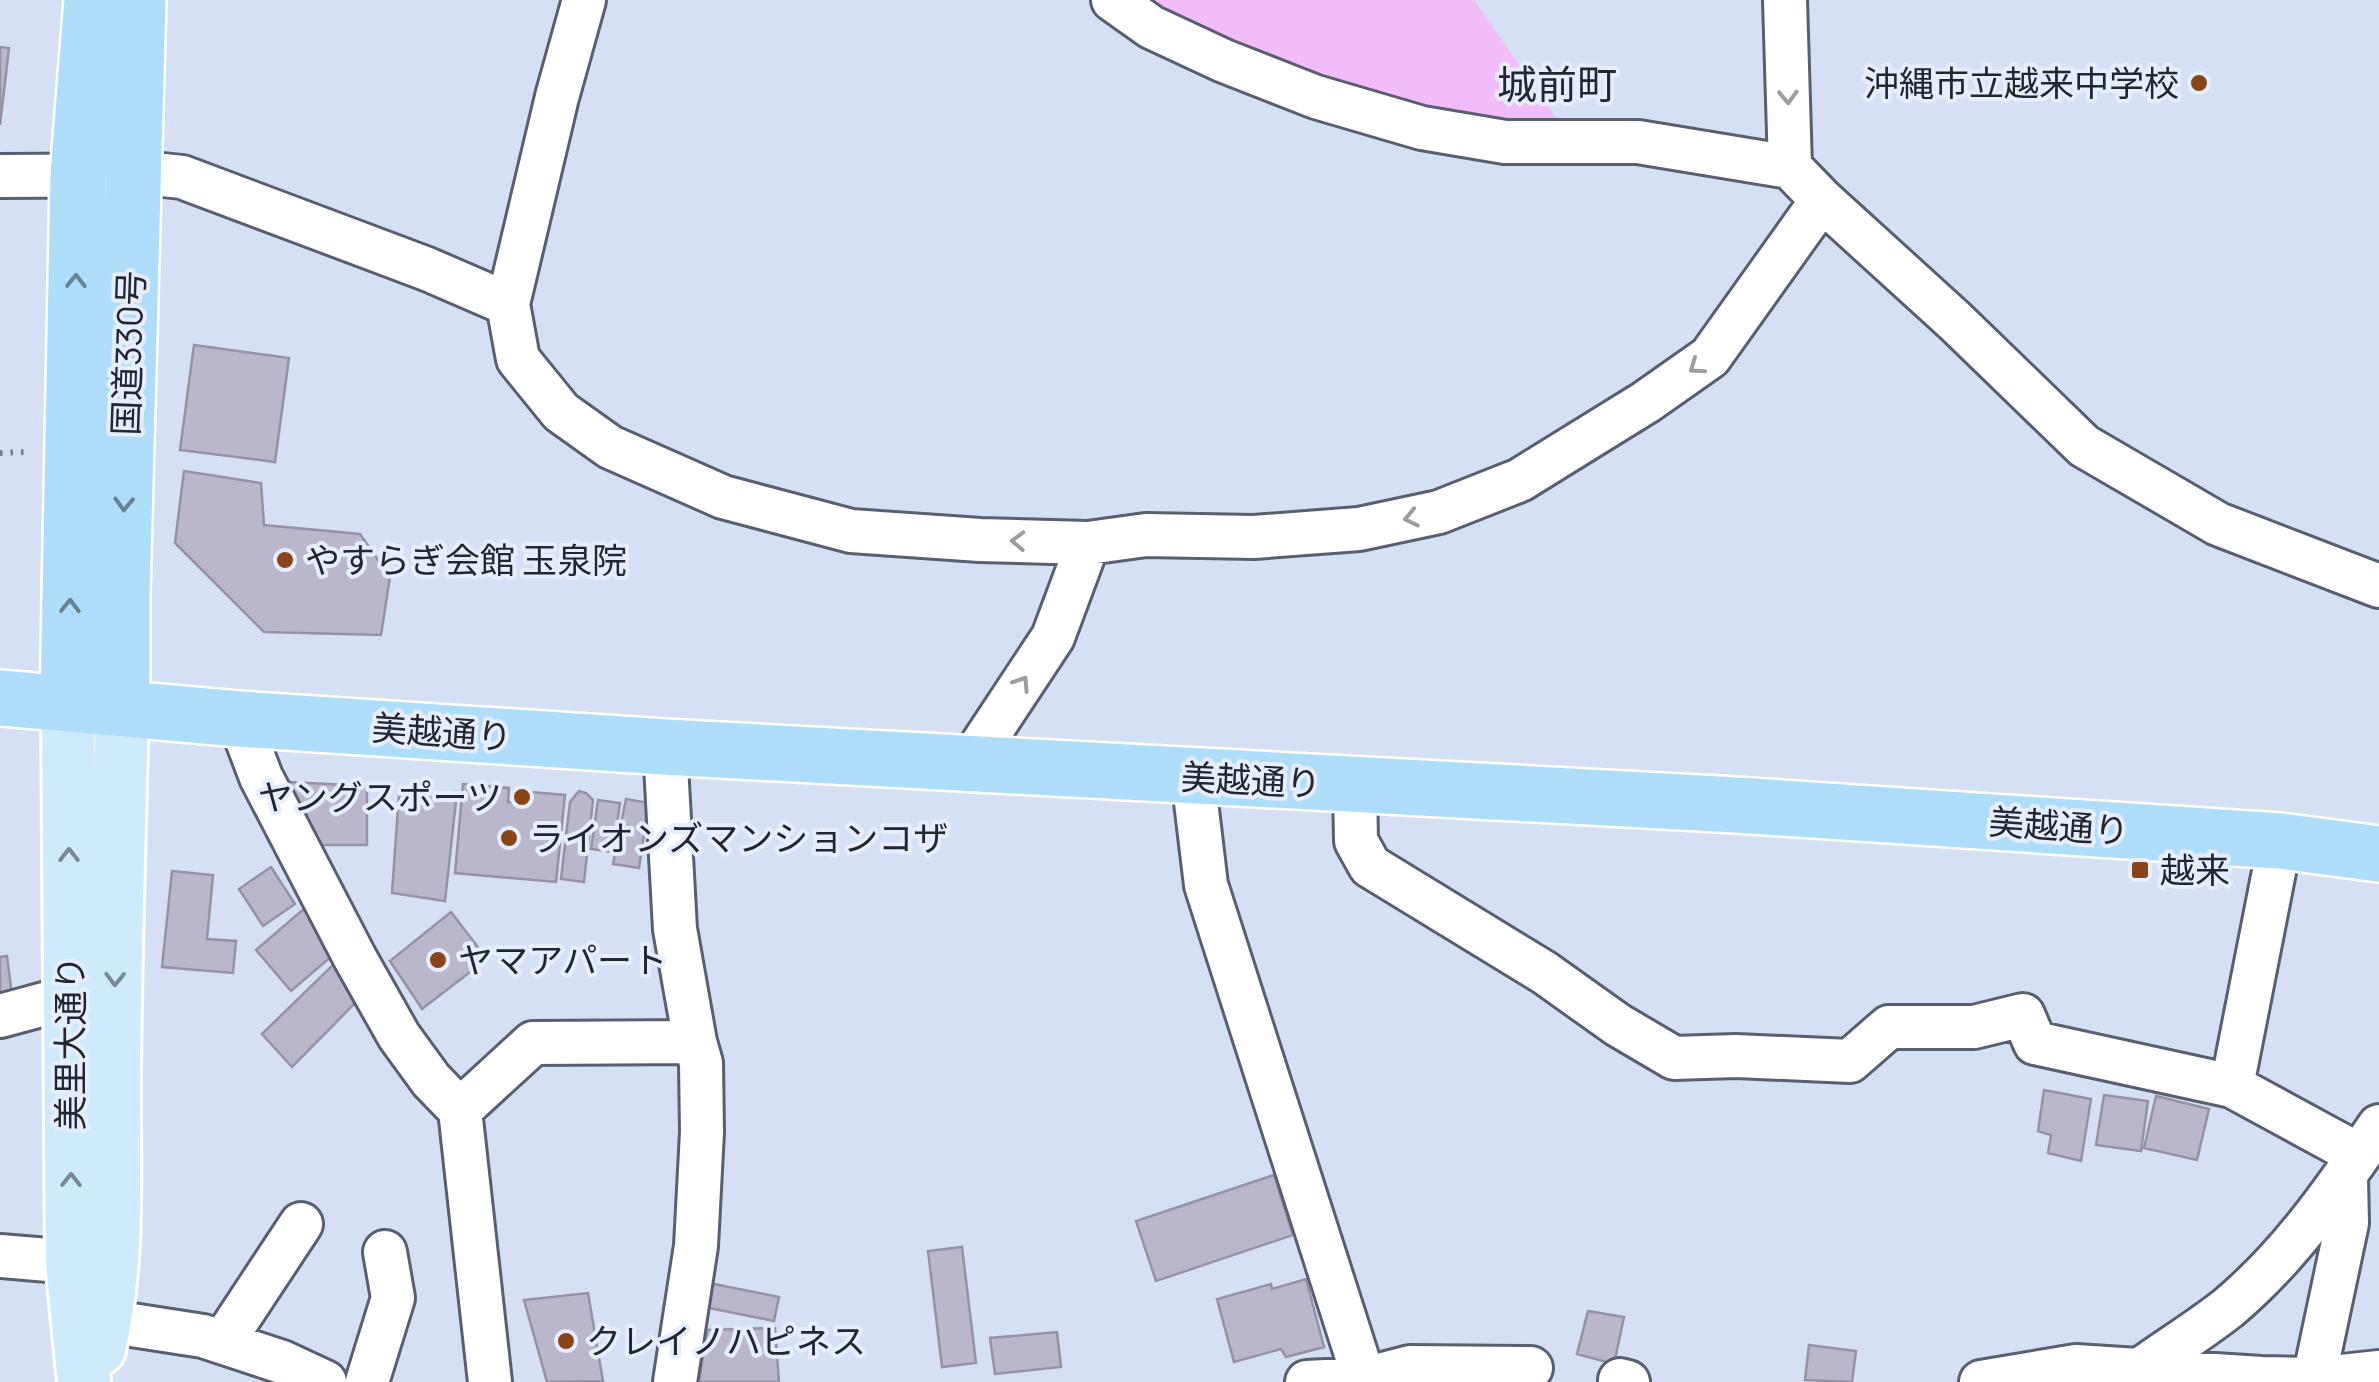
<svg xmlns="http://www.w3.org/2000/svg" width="2379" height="1382" viewBox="0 0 2379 1382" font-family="Manrope,'Noto Sans JP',sans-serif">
  <rect width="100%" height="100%" fill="#d6e0f4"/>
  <!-- green -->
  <path fill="#f2bcf8" d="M 1124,0 L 1474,0 L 1565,131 L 1427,117 Z"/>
  <!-- building -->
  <path fill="#bab7cc" stroke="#9692a6" stroke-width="2.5" d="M 0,47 L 9,48 L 0,125 Z
    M 194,345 L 289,358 L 275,462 L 180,450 Z
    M 184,471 L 261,483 L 264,525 L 360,534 L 390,577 L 381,635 L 264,632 L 175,543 Z
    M 289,782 L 367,786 L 367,845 L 309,845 Z
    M 463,784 L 509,788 L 508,802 L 519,803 L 520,791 L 565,795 L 556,882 L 455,873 Z
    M 579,791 L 586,793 L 593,800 L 584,882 L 561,879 L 570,802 Z
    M 457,792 L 445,901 L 392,893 L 399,794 Z
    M 626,799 L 649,803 L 639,868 L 613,864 Z
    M 598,800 L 620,803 L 613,852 L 591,849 Z
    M 271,867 L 295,904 L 263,926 L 239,889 Z
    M 172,871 L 213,875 L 207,939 L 236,941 L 233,973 L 162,967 Z
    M 305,908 L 340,949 L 291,991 L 256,950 Z
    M 451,912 L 487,959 L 422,1009 L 390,961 Z
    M 7,956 L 12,995 L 0,997 L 0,957 Z
    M 338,960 L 365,993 L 292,1067 L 262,1034 Z
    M 2044,1090 L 2091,1099 L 2081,1161 L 2048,1153 L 2051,1135 L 2038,1131 Z
    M 2104,1095 L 2148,1101 L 2141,1151 L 2096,1145 Z
    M 2156,1096 L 2209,1109 L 2197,1160 L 2144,1148 Z
    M 1274,1175 L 1293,1235 L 1156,1281 L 1136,1221 Z
    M 962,1247 L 976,1363 L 942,1367 L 928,1251 Z
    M 1306,1279 L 1324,1347 L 1286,1357 L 1281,1349 L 1234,1362 L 1217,1299 L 1271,1284 L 1272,1289 Z
    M 709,1283 L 779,1297 L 774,1321 L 704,1307 Z
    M 588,1293 L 603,1381 L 547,1382 L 524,1300 Z
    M 1588,1311 L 1624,1317 L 1614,1364 L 1577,1354 Z
    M 775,1328 L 779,1382 L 699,1382 L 707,1330 Z
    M 1057,1332 L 1061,1367 L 995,1374 L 990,1338 Z
    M 1809,1345 L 1856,1351 L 1852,1382 L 1805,1380 Z"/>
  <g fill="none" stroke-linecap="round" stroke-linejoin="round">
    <!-- minor casing -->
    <g stroke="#575f71" stroke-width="48">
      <path id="minor" d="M 584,0 L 557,97 L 508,304 L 518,359 L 561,412 L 610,447 L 723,497 L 851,531 L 980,540 L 1088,543 L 1146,535 L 1254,537 L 1359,529 L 1439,512 L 1520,480 L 1646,402 L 1710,357 L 1822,200 L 1790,167 L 1785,0
        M 1113,0 L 1151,27 L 1224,61 L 1316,97 L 1422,128 L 1505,142 L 1638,142 L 1790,167
        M 0,176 L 163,175 L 182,177 L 427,269 L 508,304
        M 1822,200 L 1955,321 L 2084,446 L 2218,524 L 2379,586
        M 239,719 L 261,777 L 355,958 L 399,1036 L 431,1080 L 460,1110 L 490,1382
        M 665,747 L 675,929 L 695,1042 L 701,1063 L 702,1132 L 696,1246 L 675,1382
        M 969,764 L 1053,637 L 1088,543
        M 1193,777 L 1206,885 L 1365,1382
        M 1355,785 L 1356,841 L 1370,866 L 1545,973 L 1618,1025 L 1674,1058 L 1736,1056 L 1850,1061 L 1889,1027 L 1974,1027 L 2023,1015 L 2035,1043 L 2232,1086 L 2359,1155
        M 0,1016 L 70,997
        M 2232,1086 L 2280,841
        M 460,1110 L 533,1043 L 695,1042
        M 0,1256 L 72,1262
        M 106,1321 L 203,1336 L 282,1362 L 325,1382
        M 223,1342 L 301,1224
        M 2140,1370 C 2169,1349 2200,1330 2228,1308 C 2289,1257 2335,1191 2379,1126
        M 2314,1379 L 2347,1223 L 2346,1177
        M 1620,1380 L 1628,1382
        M 367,1382 L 393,1298 L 385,1252
        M 1307,1382 L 1364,1379 L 1410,1367 L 1531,1368
        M 1981,1382 L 2076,1366 L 2261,1378 L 2314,1379 L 2379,1372"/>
    </g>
    <!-- major casing -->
    <g stroke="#fff" stroke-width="58">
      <path id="major" d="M 68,704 L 72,1262 L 84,1382
        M 99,1349 C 120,1260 113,1166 114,1075 C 115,952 119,830 122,707"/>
    </g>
    <!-- highway casing -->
    <g stroke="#fff" stroke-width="60">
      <path id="highway" d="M 0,698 L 239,719 L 665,747 L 1736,805 L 2280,841 L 2379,854
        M 68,704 L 78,176 L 92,0
        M 122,707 L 122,595 L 138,0"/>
    </g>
    <!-- path -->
    <path stroke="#787f8c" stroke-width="6" stroke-dasharray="2.5 8" stroke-linecap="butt" d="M 0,453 L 24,452"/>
    <!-- minor -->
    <use href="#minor" stroke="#fff" stroke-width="42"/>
    <!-- major -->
    <use href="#major" stroke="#ceebfc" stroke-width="52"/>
    <!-- highway -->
    <use href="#highway" stroke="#aeddfa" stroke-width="55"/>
  </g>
  <!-- one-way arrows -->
  <defs><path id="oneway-chevron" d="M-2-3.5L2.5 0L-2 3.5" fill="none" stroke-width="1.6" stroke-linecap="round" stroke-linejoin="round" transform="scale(2.5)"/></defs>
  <g stroke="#9c9da1">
    <use href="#oneway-chevron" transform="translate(1788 97) rotate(88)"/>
    <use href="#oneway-chevron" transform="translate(1696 367) rotate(145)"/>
    <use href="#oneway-chevron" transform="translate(1411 518) rotate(168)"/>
    <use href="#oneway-chevron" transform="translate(1018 541) rotate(-178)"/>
    <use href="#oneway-chevron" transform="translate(1022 683) rotate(-57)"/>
  </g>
  <g stroke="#688294">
    <use href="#oneway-chevron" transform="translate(76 281) rotate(-89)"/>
    <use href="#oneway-chevron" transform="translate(124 504) rotate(92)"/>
    <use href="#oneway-chevron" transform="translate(70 606) rotate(-89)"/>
  </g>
  <g stroke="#788895">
    <use href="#oneway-chevron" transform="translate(69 855) rotate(-90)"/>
    <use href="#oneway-chevron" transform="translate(115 979) rotate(91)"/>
    <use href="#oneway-chevron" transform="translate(71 1180) rotate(-90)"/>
  </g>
  <!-- markers -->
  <g fill="#894518" stroke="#e5edfe" stroke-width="4">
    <circle cx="2199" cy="83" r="10"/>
    <circle cx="285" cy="560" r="10"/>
    <circle cx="522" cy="797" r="10"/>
    <circle cx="509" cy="838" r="10"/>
    <rect x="2130" y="860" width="20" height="20" rx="5"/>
    <circle cx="438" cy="960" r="10"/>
    <circle cx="566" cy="1341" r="10"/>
  </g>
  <g text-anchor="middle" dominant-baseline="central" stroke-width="8" stroke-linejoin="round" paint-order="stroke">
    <!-- poi labels -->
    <g font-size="35" fill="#22262e" stroke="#e5edfe" text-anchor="start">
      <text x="2179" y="83" text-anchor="end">沖縄市立越来中学校</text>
      <text x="305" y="560">やすらぎ会館 玉泉院</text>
      <text x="502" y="797" text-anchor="end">ヤングスポーツ</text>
      <text x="529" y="838">ライオンズマンションコザ</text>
      <text x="2160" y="870">越来</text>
      <text x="458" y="960">ヤマアパート</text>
      <text x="586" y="1341">クレイノハピネス</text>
    </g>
    <!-- street labels -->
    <g font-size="35" fill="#22262e" stroke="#e5edfe">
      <text transform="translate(128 353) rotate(-88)">国道330号</text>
      <text transform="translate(442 732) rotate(4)">美越通り</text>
      <text transform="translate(1251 780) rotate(3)">美越通り</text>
      <text transform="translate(2059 826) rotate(4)">美越通り</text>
      <text transform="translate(70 1043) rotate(-90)">美里大通り</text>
    </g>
    <!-- quarter labels -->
    <g font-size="40" fill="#22262e" stroke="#e5edfe">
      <text x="1557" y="83">城前町</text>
    </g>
  </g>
</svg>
